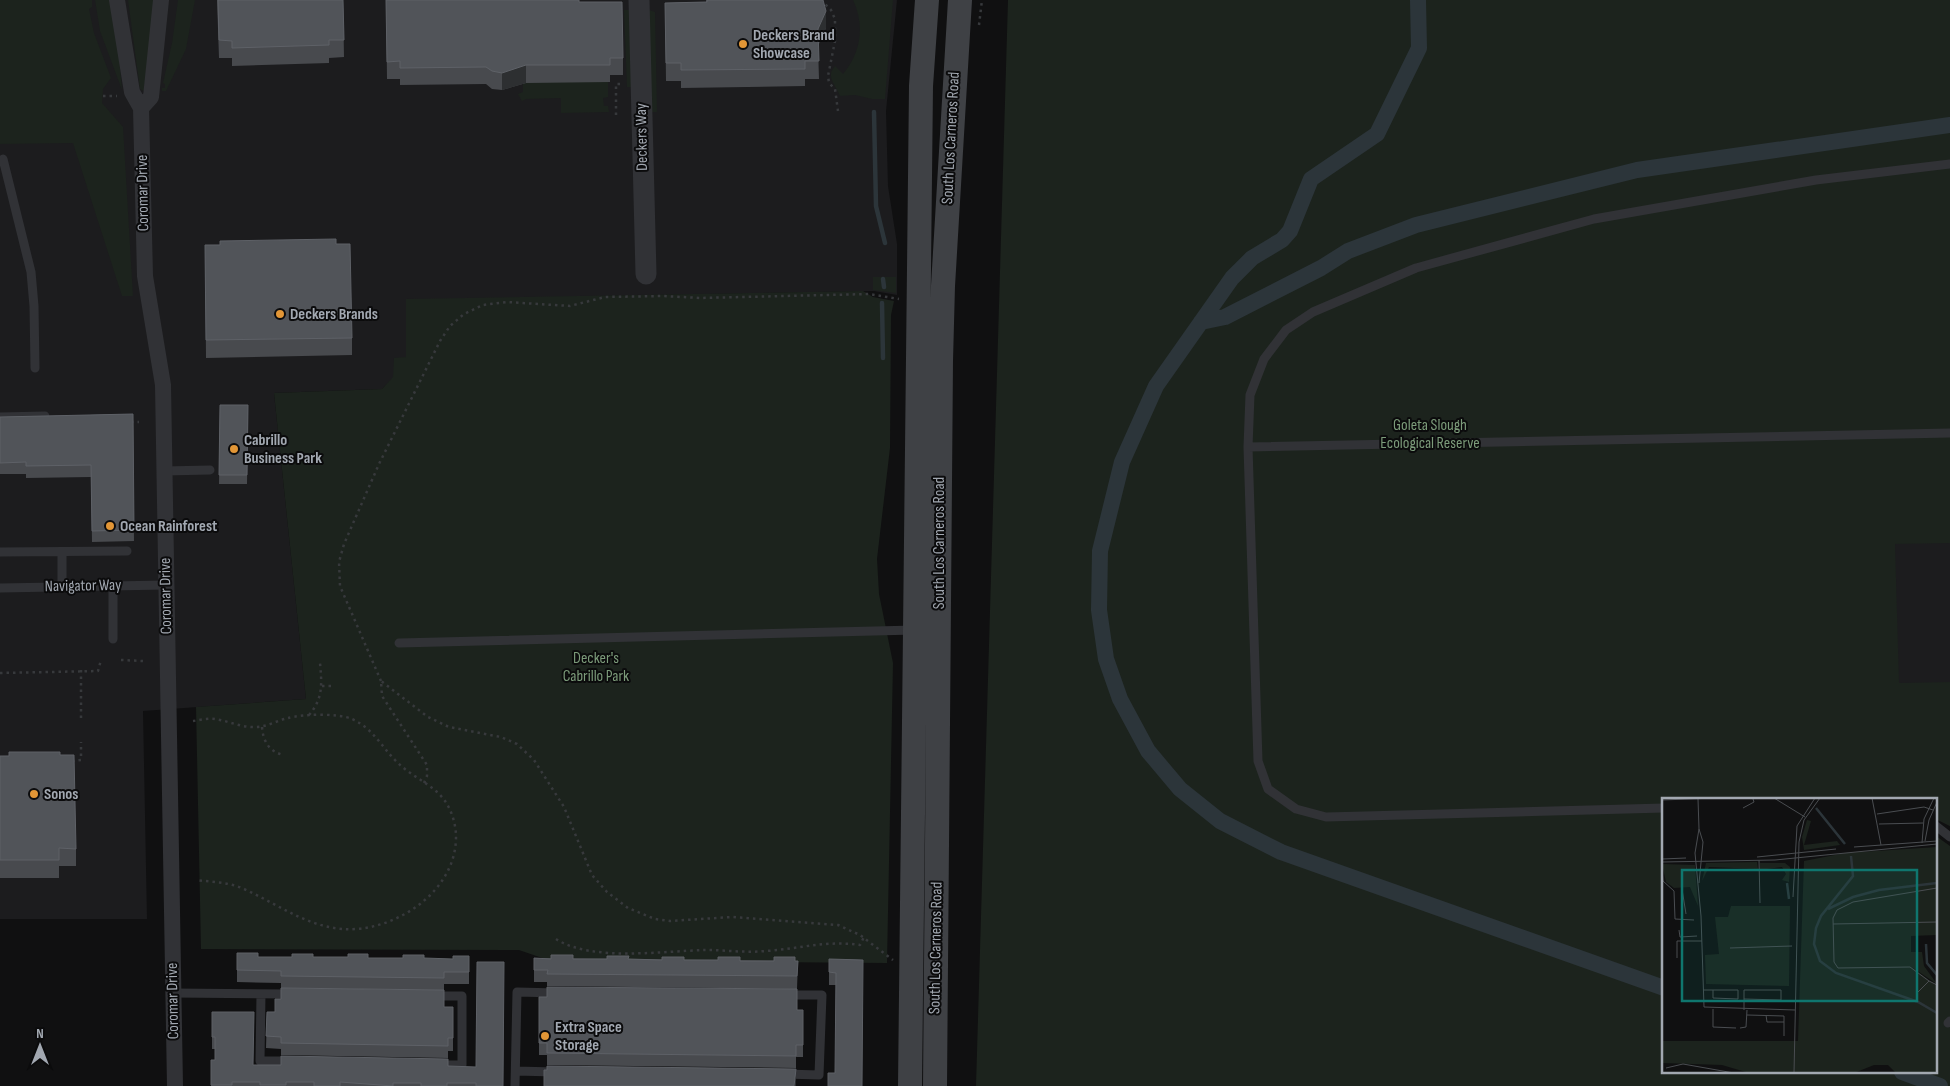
<svg xmlns="http://www.w3.org/2000/svg" width="1950" height="1086" viewBox="0 0 1950 1086" font-family="'Sofia Sans Condensed',sans-serif">
  <rect width="100%" height="100%" fill="#101011"/>
  <!-- built -->
  <path fill="#1c1c1e" d="M 0,0 L 897,0 L 886,111 L 888,186 L 897,244 L 897,295 L 874,291 L 600,296 L 406,357 L 394,377 L 382,389 L 274,393 L 306,699 L 143,711 L 147,919 L 0,919 Z
    M 1950,482 L 1950,826 L 1936,819 L 1936,800 L 1892,800 L 1880,486 Z"/>
  <!-- green -->
  <path fill="#1c231d" d="M 0,0 L 92,0 L 92,7 L 89,9 L 94,33 L 111,78 L 103,89 L 102,103 L 123,127 L 133,296 L 122,296 L 73,143 L 0,144 Z
    M 95,0 L 114,0 L 122,90 L 100,31 Z
    M 128,0 L 156,0 L 144,91 L 140,89 Z
    M 178,0 L 195,0 L 186,49 L 166,91 L 162,91 L 162,88 L 165,88 L 165,84 L 163,83 L 172,43 Z
    M 853,0 L 893,0 L 885,99 L 872,99 L 855,95 L 840,96 C 836,85 825,77 835,66 L 843,74 C 861,53 865,25 853,0 Z
    M 1008,0 L 1950,0 L 1950,543 L 1895,544 L 1899,683 L 1950,682 L 1950,826 L 1936,819 L 1936,800 L 1664,800 L 1664,1072 L 1936,1072 L 1936,836 L 1950,846 L 1950,1086 L 976,1086 Z
    M 624,10 L 630,10 L 632,87 L 627,87 Z
    M 649,10 L 655,12 L 657,112 L 651,112 Z
    M 523,82 L 608,82 L 608,97 L 603,98 L 604,106 L 608,106 L 609,112 L 561,113 L 561,98 L 526,99 L 522,101 L 518,94 L 523,92 Z
    M 873,277 L 896,277 L 896,293 L 873,290 Z
    M 863,291 L 873,297 L 894,301 L 891,315 L 890,448 L 877,559 L 879,594 L 893,663 L 887,963 L 548,960 L 519,950 L 201,949 L 196,707 L 306,699 L 274,393 L 382,389 L 393,377 L 394,358 L 406,357 L 406,299 Z"/>
  <g fill="none" stroke-linecap="round" stroke-linejoin="round">
    <!-- stream -->
    <path stroke="#2c353a" stroke-width="4.5" d="M 874,112 L 876,206 L 885,243
      M 883,279 L 884,287
      M 882,303 L 883,358"/>
    <!-- canal -->
    <path stroke="#2c353a" stroke-width="16" d="M 1418,0 L 1419,48 L 1377,134 L 1311,179 L 1290,231 L 1282,240 L 1252,258 L 1232,278 L 1156,386 L 1122,462 L 1100,551 L 1099,610 L 1106,659 L 1120,699 L 1148,751 L 1180,789 L 1220,821 L 1281,852 L 1664,988
      M 1201,322 L 1225,317 L 1321,268 L 1348,251 L 1416,225 L 1637,170 L 1950,125
      M 1902,1072 L 1940,1086"/>
    <!-- path -->
    <path stroke="#37393c" stroke-width="2.5" stroke-dasharray="2.5 4" stroke-linecap="butt" d="M 821,0 L 831,10 L 835,19 L 835,41 L 828,76 L 829,83 L 835,89 L 838,111
      M 979,25 L 982,0
      M 103,96 L 117,96
      M 616,115 L 616,84 L 622,84
      M 131,422 L 139,422
      M 121,660 L 143,661
      M 81,670 L 81,722
      M 0,673 L 98,671 L 101,660
      M 381,681 L 340,586 L 339,562 L 344,544 L 379,464 L 440,341 L 450,326 L 464,314 L 483,305 L 507,302 L 570,306 L 605,297 L 663,296 L 700,298 L 869,294 L 899,299
      M 322,686 L 333,686
      M 309,715 C 323,699 322,684 320,663
      M 193,721 C 200,720 208,718 215,719 C 229,721 242,728 256,727 C 267,727 278,720 288,718 C 303,714 338,713 352,719 C 374,729 382,748 398,763 C 412,777 434,785 445,801 C 452,811 456,825 456,837 C 456,888 404,925 357,929 C 313,932 282,906 244,889 C 229,882 212,882 196,880
      M 262,727 C 263,741 269,752 284,755
      M 72,761 L 81,760 L 81,742
      M 424,783 L 427,776 L 427,765 L 382,696 L 381,681 L 428,717 L 449,727 L 501,737 L 517,744 L 534,760 L 564,807 L 592,875 L 607,892 L 628,908 L 655,919 L 670,921 L 732,917 L 838,925 L 860,935 L 893,960
      M 556,939 C 591,962 663,951 705,950 C 725,950 745,953 766,951 C 798,949 827,940 860,945 L 864,937"/>
    <!-- service -->
    <path stroke="#313236" stroke-width="9" d="M 3,159 L 31,272 L 34,306 L 35,368
      M 0,417 L 45,416
      M 1248,447 L 1950,433
      M 164,471 L 210,470
      M 0,552 L 127,551
      M 62,552 L 62,587
      M 113,586 L 113,639
      M 0,588 L 166,585
      M 399,643 L 915,630
      M 1664,808 L 1326,817 L 1296,809 L 1268,789 L 1258,761 L 1248,447 L 1250,395 L 1264,359 L 1286,330 L 1313,312 L 1416,268 L 1594,219 L 1816,180 L 1950,164
      M 1936,826 L 1950,837
      M 173,993 L 293,994
      M 261,994 L 260,1061 L 292,1061
      M 433,996 L 462,996 L 462,1065 L 435,1065
      M 1948,1023 L 1950,1021
      M 516,1071 L 555,1072
      M 785,1074 L 819,1075 L 822,995 L 786,995
      M 515,1086 L 517,992 L 558,993"/>
    <!-- minor -->
    <path stroke="#313236" stroke-width="16" d="M 117,0 L 132,92 L 141,108 L 145,276 L 163,385 L 175,1086
      M 141,108 L 151,97 L 161,0"/>
    <!-- tertiary -->
    <path stroke="#313236" stroke-width="21" d="M 639,0 L 646,274"/>
    <!-- secondary -->
    <path stroke="#3f4145" stroke-width="24" d="M 910,1086 L 921,86 L 927,0
      M 935,1086 L 941,361 L 943,286 L 960,0"/>
  </g>
  <!-- wall -->
  <path fill="#484a4e" d="M 217,0 L 343,0 L 344,57 L 329,58 L 329,63 L 232,66 L 232,58 L 219,58 Z
    M 386,0 L 579,2 L 623,58 L 623,75 L 610,75 L 610,82 L 526,83 L 502,90 L 492,89 L 486,84 L 400,85 L 400,79 L 387,79 Z
    M 706,0 L 826,28 L 818,46 L 819,79 L 805,79 L 805,86 L 681,88 L 681,81 L 666,81 L 665,3 L 706,2 Z
    M 336,244 L 352,338 L 352,355 L 206,358 L 205,245 Z
    M 220,405 L 248,405 L 247,484 L 219,484 Z
    M 133,414 L 134,541 L 92,542 L 91,477 L 26,478 L 26,474 L 0,474 L 0,417 Z
    M 60,755 L 76,849 L 76,866 L 59,866 L 59,878 L 0,878 L 0,756 Z
    M 237,953 L 258,957 L 453,959 L 469,956 L 469,984 L 444,984 L 444,990 L 281,988 L 281,983 L 237,982 Z
    M 534,958 L 798,961 L 797,989 L 547,986 L 547,982 L 534,982 Z
    M 829,959 L 863,960 L 836,985 L 829,985 Z
    M 453,1007 L 453,1051 L 448,1051 L 448,1058 L 281,1055 L 281,1049 L 266,1048 L 267,1012 Z
    M 797,1010 L 803,1010 L 803,1057 L 796,1057 L 796,1068 L 547,1065 L 547,1055 L 539,1055 L 539,1043 Z
    M 212,1012 L 253,1065 L 448,1066 L 503,1086 L 211,1086 L 211,1060 L 215,1060 L 215,1049 L 212,1049 Z"/>
  <!-- shaded-wall -->
  <path fill="#2d2f31" d="M 826,11 L 826,28 L 818,46 L 818,29 Z
    M 526,65 L 526,83 L 502,90 L 502,73 Z
    M 796,1069 L 796,1086 L 794,1086 Z"/>
  <!-- building -->
  <path fill="#515459" stroke="#5e6167" d="M 218,0 L 343,0 L 344,40 L 329,40 L 329,45 L 232,48 L 232,41 L 219,40 Z
    M 386,0 L 579,0 L 579,2 L 622,2 L 623,58 L 610,58 L 610,65 L 526,65 L 502,73 L 492,71 L 486,67 L 400,68 L 400,61 L 387,62 Z
    M 707,0 L 823,0 L 826,11 L 818,29 L 819,61 L 805,61 L 805,69 L 681,70 L 681,63 L 666,63 L 665,3 L 707,2 Z
    M 336,239 L 336,244 L 350,244 L 352,338 L 206,340 L 205,245 L 220,245 L 220,241 Z
    M 220,405 L 248,405 L 247,475 L 219,475 Z
    M 133,414 L 134,530 L 92,531 L 91,465 L 26,466 L 26,462 L 0,463 L 0,417 Z
    M 9,752 L 60,752 L 60,755 L 74,755 L 76,849 L 59,848 L 59,860 L 0,860 L 0,756 L 9,756 Z
    M 237,953 L 258,953 L 258,957 L 292,957 L 292,954 L 313,954 L 313,957 L 348,957 L 348,954 L 368,954 L 368,958 L 403,958 L 403,955 L 424,955 L 424,958 L 453,959 L 453,956 L 469,956 L 469,972 L 444,972 L 444,978 L 281,976 L 281,971 L 237,970 Z
    M 551,955 L 573,955 L 573,959 L 607,959 L 607,956 L 629,956 L 628,959 L 662,960 L 662,957 L 684,957 L 684,960 L 718,960 L 718,957 L 740,957 L 740,961 L 774,961 L 774,957 L 795,957 L 795,961 L 798,961 L 797,976 L 547,974 L 548,970 L 534,970 L 534,958 L 551,959 Z
    M 829,959 L 863,960 L 862,1086 L 828,1086 L 828,1073 L 835,1073 L 836,973 L 829,972 Z
    M 477,962 L 504,962 L 503,1086 L 476,1086 L 476,1083 L 447,1083 L 447,1086 L 421,1086 L 421,1083 L 393,1083 L 393,1086 L 340,1082 L 340,1086 L 314,1086 L 314,1082 L 286,1082 L 286,1085 L 260,1085 L 260,1082 L 232,1082 L 232,1085 L 211,1085 L 211,1060 L 215,1060 L 215,1037 L 212,1037 L 212,1012 L 254,1012 L 253,1065 L 281,1065 L 281,1056 L 448,1059 L 448,1066 L 476,1067 Z
    M 547,987 L 797,989 L 797,1010 L 803,1010 L 803,1045 L 796,1045 L 796,1056 L 547,1053 L 547,1043 L 539,1043 L 539,997 L 547,997 Z
    M 281,988 L 444,990 L 444,1007 L 453,1007 L 453,1038 L 448,1038 L 448,1046 L 281,1043 L 281,1037 L 266,1036 L 267,1012 L 275,1012 L 275,999 L 281,999 Z
    M 547,1066 L 796,1069 L 794,1086 L 544,1086 L 544,1070 L 547,1070 Z"/>
  <!-- markers -->
  <g fill="#e29636" stroke="#0b0b0c" stroke-width="2">
    <circle cx="743" cy="44" r="5"/>
    <circle cx="280" cy="314" r="5"/>
    <circle cx="234" cy="449" r="5"/>
    <circle cx="110" cy="526" r="5"/>
    <circle cx="34" cy="794" r="5"/>
    <circle cx="545" cy="1036" r="5"/>
  </g>
  <g text-anchor="middle" dominant-baseline="central" stroke-width="4" stroke-linejoin="round" paint-order="stroke">
    <!-- poi labels -->
    <g font-size="16" font-weight="bold" fill="#a2a8b1" stroke="#0b0b0c" text-anchor="start">
      <text x="753" y="35">Deckers Brand<tspan x="753" dy="18">Showcase</tspan></text>
      <text x="290" y="314">Deckers Brands</text>
      <text x="244" y="440">Cabrillo<tspan x="244" dy="18">Business Park</tspan></text>
      <text x="120" y="526">Ocean Rainforest</text>
      <text x="44" y="794">Sonos</text>
      <text x="555" y="1027">Extra Space<tspan x="555" dy="18">Storage</tspan></text>
    </g>
    <!-- street labels -->
    <g font-size="16" fill="#a2a8b1" stroke="#0b0b0c">
      <text transform="translate(642 137) rotate(-91)">Deckers Way</text>
      <text transform="translate(951 138) rotate(-87)">South Los Carneros Road</text>
      <text transform="translate(143 193) rotate(-91)">Coromar Drive</text>
      <text transform="translate(939 543) rotate(-90)">South Los Carneros Road</text>
      <text transform="translate(83 586) rotate(-1)">Navigator Way</text>
      <text transform="translate(166 596) rotate(-91)">Coromar Drive</text>
      <text transform="translate(936 948) rotate(-89)">South Los Carneros Road</text>
      <text transform="translate(173 1001) rotate(-91)">Coromar Drive</text>
    </g>
    <!-- park labels -->
    <g font-size="16" fill="#7c9b7a" stroke="#0b0b0c">
      <text x="1430" y="425">Goleta Slough<tspan x="1430" dy="18">Ecological Reserve</tspan></text>
      <text x="596" y="658">Decker's<tspan x="596" dy="18">Cabrillo Park</tspan></text>
    </g>
  </g>
  <!-- overview -->
  <g transform="translate(1662 798)">
    <rect width="275" height="275" fill="#101011"/>
    <path d="M 145,22 L 149,23 L 142,47 L 175,43 L 178,47 L 142,52 L 140,39 ZM 275,49 L 275,137 L 249,138 L 249,154 L 260,154 L 262,168 L 275,186 L 248,168 L 275,188 L 275,275 L 234,275 L 226,267 L 212,267 L 192,275 L 87,275 L 60,267 L 0,265 L 0,243 L 136,243 L 142,63 L 183,55 ZM 44,65 L 95,64 L 96,71 L 47,69 L 40,83 ZM 98,65 L 123,65 L 128,69 L 127,84 L 120,82 L 124,76 L 120,69 L 98,72 ZM 0,66 L 33,67 L 36,108 L 28,89 L 12,90 L 4,84 ZM 69,108 L 128,108 L 127,188 L 44,186 L 43,157 L 57,156 L 53,119 L 66,119 Z" fill="#1c231d"/>
    <path fill="none" stroke="#2c353a" stroke-width="2.5" d="M 154,10 L 183,46M 189,58 L 191,78 L 159,118 L 154,130 L 152,146 L 158,163 L 174,175 L 256,204 L 275,215M 125,85 L 127,101M 166,111 L 191,99 L 217,92 L 275,85M 264,146 L 265,165 L 275,177"/>
    <path fill="none" stroke="#4a4d51" stroke-width="1" d="M 112,0 L 143,19M 210,0 L 219,47M 36,1 L 37,31 L 41,44 L 37,85M 0,2 L 53,0M 81,10 L 92,4 L 91,1M 215,16 L 262,9 L 271,12M 217,26 L 261,25M 37,31 L 33,55 L 39,118 L 42,209 L 133,212M 263,43 L 267,22 L 275,4M 260,45 L 262,21 L 272,0M 192,49 L 275,43M 95,59 L 174,51M 0,61 L 24,60M 97,62 L 98,105M 0,64 L 113,62 L 275,46M 0,71 L 1,83 L 12,93 L 13,121 L 32,122M 20,91 L 24,116M 131,99 L 135,28 L 153,0M 171,126 L 275,124M 17,132 L 18,139 L 35,138M 68,150 L 130,148M 15,160 L 15,143 L 40,143M 267,183 L 248,169 L 176,170 L 172,164 L 171,120 L 175,112 L 191,104 L 275,90M 41,192 L 76,192 L 76,201 L 51,200 L 51,192M 255,195 L 267,183 L 275,187M 51,211 L 51,229 L 74,230M 82,212 L 82,192 L 119,192 L 119,202 L 82,201M 85,217 L 122,218 L 122,238M 104,217 L 105,224 L 122,224M 78,230 L 84,229 L 85,212M 4,270 L 21,266 L 72,275M 132,275 L 137,44 L 142,22 L 158,0"/>
    <path fill="#0f766e" fill-opacity="0.15" stroke="#0f766e" stroke-width="2.5" d="M 20,72 L 255,72 L 255,203 L 20,203 Z"/>
    <rect width="275" height="275" fill="none" stroke="#a2a8b1" stroke-width="2.5"/>
  </g>
  <!-- north arrow -->
  <g transform="translate(40 1046)" stroke="#0b0b0c" stroke-width="4" paint-order="stroke">
  <path d="M0-4L9 19L0 12L-9 19Z" fill="#a2a8b1"/>
  <text y="-8" font-size="14" font-weight="bold" text-anchor="middle" fill="#a2a8b1">N</text>
  </g>
</svg>
